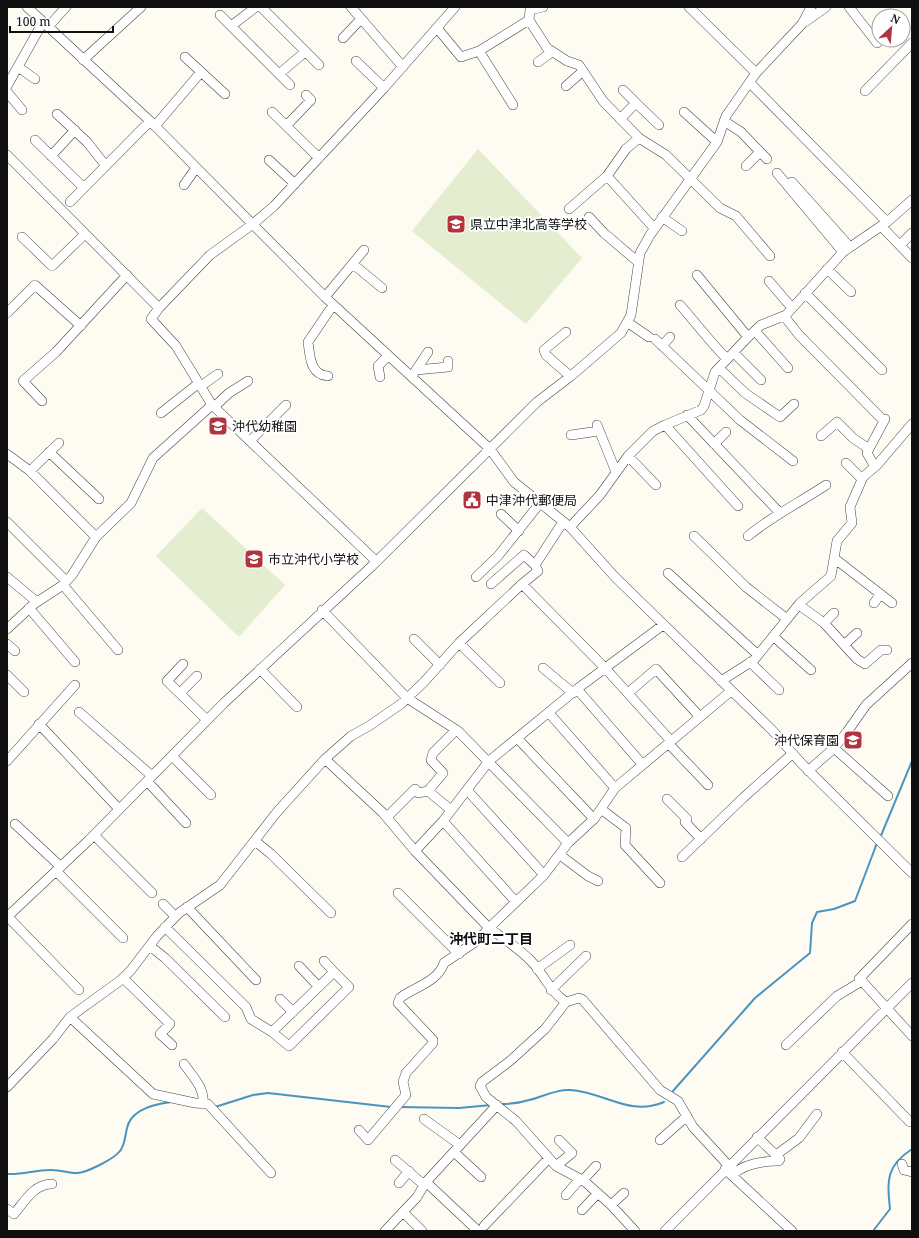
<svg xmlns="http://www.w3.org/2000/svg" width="919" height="1238" viewBox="0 0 919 1238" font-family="'Noto Serif','Noto Sans JP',serif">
  <rect width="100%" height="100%" fill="#fefbf2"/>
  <!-- pitch -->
  <path fill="#e4edcf" d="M 478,149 L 582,258 L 526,324 L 412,231 Z
    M 202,508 L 285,585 L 239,637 L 156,556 Z"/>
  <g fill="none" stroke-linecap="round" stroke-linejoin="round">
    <!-- stream -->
    <path stroke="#4a95bf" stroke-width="2" d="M 880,838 L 912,761
      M 673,1091 L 755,998 L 810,953 L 812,923 L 817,912 L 834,909 L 855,901 L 877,843
      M 501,1104 C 511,1104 520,1103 529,1100 C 543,1097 555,1089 570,1090 C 605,1092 629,1117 664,1102
      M 215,1107 L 253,1095 L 268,1093 L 391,1107
      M 400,1107 L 459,1108 L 491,1105
      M 7,1174 C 22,1175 35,1170 49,1170 C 59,1169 67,1173 77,1173 C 86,1173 114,1159 120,1151 C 125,1145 125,1136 127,1128 C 131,1109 155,1104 171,1102
      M 873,1231 L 890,1209 C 887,1180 886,1166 912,1149"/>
    <!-- minor casing -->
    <g stroke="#424242" stroke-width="10">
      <path id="minor" d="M 27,7 L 150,121 L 325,297 L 490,449 L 514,482 L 570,527 L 615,577 L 772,730 L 802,764 L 912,873
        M 261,7 L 319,65
        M 351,7 L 403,67
        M 543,7 L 530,10 L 529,20 L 547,48 L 567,61 L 579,65 L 603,101 L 639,138 L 666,155 L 720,208 L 736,216 L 770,256
        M 689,7 L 756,73
        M 849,7 L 877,43
        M 220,15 L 290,85
        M 805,22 L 826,7
        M 231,26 L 256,7
        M 48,27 L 66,7
        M 437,28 L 461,57 L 479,51 L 529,20
        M 343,38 L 361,19
        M 479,51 L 513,105
        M 185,57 L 225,94
        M 83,60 L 141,7
        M 356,61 L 384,88
        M 538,62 L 552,52
        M 18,67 L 35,79
        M 279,74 L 305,52
        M 7,86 L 43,22
        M 566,86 L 583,71
        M 623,90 L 636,103
        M 865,91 L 912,43
        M 7,92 L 22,110
        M 272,112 L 319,158
        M 684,112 L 717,142
        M 57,114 L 87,142 L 106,166
        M 620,119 L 636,103 L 659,125
        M 724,121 L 741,132 L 767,159
        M 155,126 L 201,72
        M 286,126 L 311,100 L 306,95
        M 35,140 L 84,188
        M 7,155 L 159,308 L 210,255 L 253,224 L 274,206 L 384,88 L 455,7
        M 51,156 L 75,130
        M 269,160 L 295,184
        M 746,166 L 760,152
        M 777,173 L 843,252
        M 607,176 L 654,228
        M 792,182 L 850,247
        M 184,185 L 196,168
        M 70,202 L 150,121
        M 569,209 L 607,176 L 626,149 L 639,138
        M 589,217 L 604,233 L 638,262
        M 662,217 L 682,231
        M 887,222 L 912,200
        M 881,226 L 912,258
        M 22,237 L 52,266 L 85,234
        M 900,245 L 912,233
        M 353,264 L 382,288
        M 827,269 L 851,292
        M 697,275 L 748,337
        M 769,281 L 792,308
        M 805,293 L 882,370
        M 325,297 L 364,250
        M 680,305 C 696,323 710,342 727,359
        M 159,308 L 151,319 L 176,346 L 212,405 L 376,561
        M 7,313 L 35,285 L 81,326
        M 784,316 L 799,335 L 880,417
        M 627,322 L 649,337
        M 755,331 L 788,368
        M 566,332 L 544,350 L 546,355 L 570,376
        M 655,339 L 740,420 L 793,461
        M 662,346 L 670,337
        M 734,353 L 761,380
        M 719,368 L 745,393 L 780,417 L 794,404
        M 416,370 L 448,367 L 448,361
        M 414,373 L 428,352
        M 328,376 C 310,375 310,356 308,342 L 333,305
        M 380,377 L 378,366 L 388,356
        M 201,386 L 218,374
        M 42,401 L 23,381 L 56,352 L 127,275
        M 214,407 L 229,393 L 248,381
        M 161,413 L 199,383
        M 687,415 L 780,513
        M 597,425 L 616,472
        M 665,425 L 738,506
        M 571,435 L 599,431
        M 821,436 L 837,422 L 853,438 L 869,449 L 867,453 L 875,467
        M 250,441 L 286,405
        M 714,444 L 726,432
        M 869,449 L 885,419
        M 49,452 L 99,499
        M 7,454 L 30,471 L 96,537
        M 628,456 L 656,485
        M 846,463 L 862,479
        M 30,471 L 59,443
        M 501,514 L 519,531
        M 7,522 L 66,581
        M 570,527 L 600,495 L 628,456 L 653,431 L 665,425 L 701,410 L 704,406 L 715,372 L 748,337 L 761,325 L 786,315 L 843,252 L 887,222 L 750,83
        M 694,536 L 746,587 L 787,619
        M 748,536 C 772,516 799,503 826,485
        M 834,558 L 892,603
        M 668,573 L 758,655
        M 7,577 L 37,602
        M 476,577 L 498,556 L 540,503
        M 491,584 L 524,555 L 535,565
        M 522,584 L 605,668 L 671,741
        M 63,585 L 118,650
        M 874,603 L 880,595
        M 799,605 L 824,623 L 834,613
        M 29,608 L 75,662
        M 322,610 L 407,698 L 458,731 L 568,843
        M 824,623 L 857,659 L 865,664 L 881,650 L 887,650
        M 7,629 L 34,604 L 63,585 L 72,575 L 96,537 L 131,503 L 153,458 L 212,405
        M 773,636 L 811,670
        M 414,639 L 440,665
        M 459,643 L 500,683
        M 7,644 L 15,651
        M 844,645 L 857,633
        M 750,662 L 779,690
        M 183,664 L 167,681 L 207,720
        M 543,668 L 573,693
        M 260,669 L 297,707
        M 7,675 L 24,692
        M 721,681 L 754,660 L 800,603 L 831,576 L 837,541 L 852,523 L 850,507 L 863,477 L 877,465 L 912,424
        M 577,689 L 642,764
        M 180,693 L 197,676
        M 628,693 L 656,669 L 700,717
        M 79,712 L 152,776
        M 549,713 L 615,788
        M 39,724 L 119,809
        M 517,738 L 594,819
        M 668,743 L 708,785
        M 834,748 L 888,796
        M 172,756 L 211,795
        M 325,759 L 383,813 L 415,851 L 489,928 L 478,940 L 444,963 C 438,982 414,987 400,998 L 398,1003 L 433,1040 L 433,1043 L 406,1073 L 403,1082 L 406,1095 L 368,1140 L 359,1130
        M 7,761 L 75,685
        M 808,771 L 832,750 L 847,732 L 866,705 L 912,663
        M 147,781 L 186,823
        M 467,790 L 544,875
        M 428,791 L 451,810
        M 667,799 L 687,819 L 685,822 L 701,839
        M 601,809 L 626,828 L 625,845 L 660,883
        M 387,817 L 415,789 L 418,793 L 428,791 L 443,773 L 431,760 L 433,753 L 456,730
        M 443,821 L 516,902
        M 15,824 L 61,867
        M 94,835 L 152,893
        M 255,841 L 271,854 L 331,913
        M 415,851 L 443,821 L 489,761 L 577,689 L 663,625
        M 560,855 L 588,876 L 598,881
        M 682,857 L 743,798 L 792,754
        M 56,871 L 123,938
        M 398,893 L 459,954
        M 163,904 L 175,916
        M 187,907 L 256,980
        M 7,916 L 79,990
        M 7,917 L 88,841 L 224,703 L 372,566 L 537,402 L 571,376 L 621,333 L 631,315 L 640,253 L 650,235 L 717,142 L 726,116 L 756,73 L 802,24 L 811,7
        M 165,927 L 246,1007 L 251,1019 L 272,1032 L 334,972 L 349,987 L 289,1046 L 272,1032
        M 150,946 L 165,958 L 225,1017
        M 324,961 L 334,972
        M 299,966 L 319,987
        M 537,969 L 570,945
        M 123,978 L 170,1024 L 160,1034 L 172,1045
        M 862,981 L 859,979 L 912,924
        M 551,990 L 586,956
        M 280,999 L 293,1012
        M 566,1002 L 579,998 L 583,1000 L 660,1090 L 678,1101 L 693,1127 L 728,1165
        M 70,1017 L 153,1094 L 195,1103 L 208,1104 L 271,1173
        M 786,1045 L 837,996 L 862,981 L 912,1036
        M 842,1052 L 910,1122
        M 184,1064 C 193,1077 205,1088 203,1104
        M 7,1087 L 53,1039 L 70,1017 L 121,980 L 131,970 L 157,936 L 179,913 L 220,885 L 277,812 L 325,759 L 351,736 L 369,726 L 401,704 L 424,682 L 459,643 L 522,584 L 538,571 L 535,565 L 563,522
        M 424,1119 L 460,1145
        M 660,1140 L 687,1116
        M 454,1152 L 481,1177
        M 776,1155 L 799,1138 L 817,1114
        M 395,1160 L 424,1185
        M 902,1164 L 904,1170 L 912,1172
        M 556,1166 L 572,1153 L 559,1140
        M 725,1169 L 792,1231
        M 732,1175 C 744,1164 762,1161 779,1161 L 780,1159 L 757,1137
        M 583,1180 L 596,1166
        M 426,1182 L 477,1230 L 476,1231
        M 399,1183 L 409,1171
        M 566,1195 L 580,1179
        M 611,1205 L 624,1193
        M 7,1209 L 14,1214 C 25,1201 34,1184 52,1184
        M 582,1210 L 598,1193
        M 403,1212 L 422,1231
        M 484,1226 L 549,1158
        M 385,1231 L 417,1197 L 426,1182 L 497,1105
        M 635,1231 L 611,1205 L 584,1181 L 556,1166 L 516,1121 L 486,1097 L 480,1086 L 482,1082 L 510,1061 L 545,1029 L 566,1002 C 550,992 545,976 532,962 C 520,949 504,939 489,928 L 544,875 L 568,843 L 594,819 L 615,788 L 731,691
        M 665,1231 L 912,983"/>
    </g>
    <!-- minor -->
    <use href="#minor" stroke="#fff" stroke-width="9"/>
  </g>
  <!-- icons -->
  <defs>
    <g id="school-square" transform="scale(1)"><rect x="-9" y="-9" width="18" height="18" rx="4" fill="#b03540" stroke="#fff"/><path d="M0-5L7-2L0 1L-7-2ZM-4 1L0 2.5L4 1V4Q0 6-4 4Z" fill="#fff"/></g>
    <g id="civic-square" transform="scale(1)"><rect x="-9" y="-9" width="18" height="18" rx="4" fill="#b03540" stroke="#fff"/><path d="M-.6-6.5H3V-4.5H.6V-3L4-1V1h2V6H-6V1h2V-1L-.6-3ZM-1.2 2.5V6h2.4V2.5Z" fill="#fff"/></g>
  </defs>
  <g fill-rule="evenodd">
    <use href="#school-square" x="456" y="224"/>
    <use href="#school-square" x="218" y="426"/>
    <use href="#civic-square" x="472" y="500"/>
    <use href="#school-square" x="254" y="559"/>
    <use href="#school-square" x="853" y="740"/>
  </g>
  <g text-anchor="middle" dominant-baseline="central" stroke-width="4" stroke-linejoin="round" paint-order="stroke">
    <!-- poi labels -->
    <g font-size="13" fill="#0f0f0f" stroke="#fff" text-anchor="start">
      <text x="470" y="224">県立中津北高等学校</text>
      <text x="232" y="426">沖代幼稚園</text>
      <text x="486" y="500">中津沖代郵便局</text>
      <text x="268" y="559">市立沖代小学校</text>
      <text x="839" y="740" text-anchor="end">沖代保育園</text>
    </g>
    <!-- neighbourhood labels -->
    <g font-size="14" font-weight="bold" fill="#0f0f0f" stroke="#fff">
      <text x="491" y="938">沖代町二丁目</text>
    </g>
  </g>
  <!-- border -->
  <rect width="919" height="1238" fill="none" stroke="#0f0f0f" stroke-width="16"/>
  <!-- north arrow -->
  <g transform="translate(891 28) rotate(26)"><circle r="19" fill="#ffffff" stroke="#9f9f9f"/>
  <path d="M0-3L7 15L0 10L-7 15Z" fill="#b03540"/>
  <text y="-6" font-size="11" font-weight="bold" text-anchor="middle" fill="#0f0f0f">N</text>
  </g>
  <!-- scale -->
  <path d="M10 26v6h103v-6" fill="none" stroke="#0f0f0f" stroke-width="2"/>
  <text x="16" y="26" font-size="12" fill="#0f0f0f" stroke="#ffffff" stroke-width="3" paint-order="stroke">100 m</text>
</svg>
